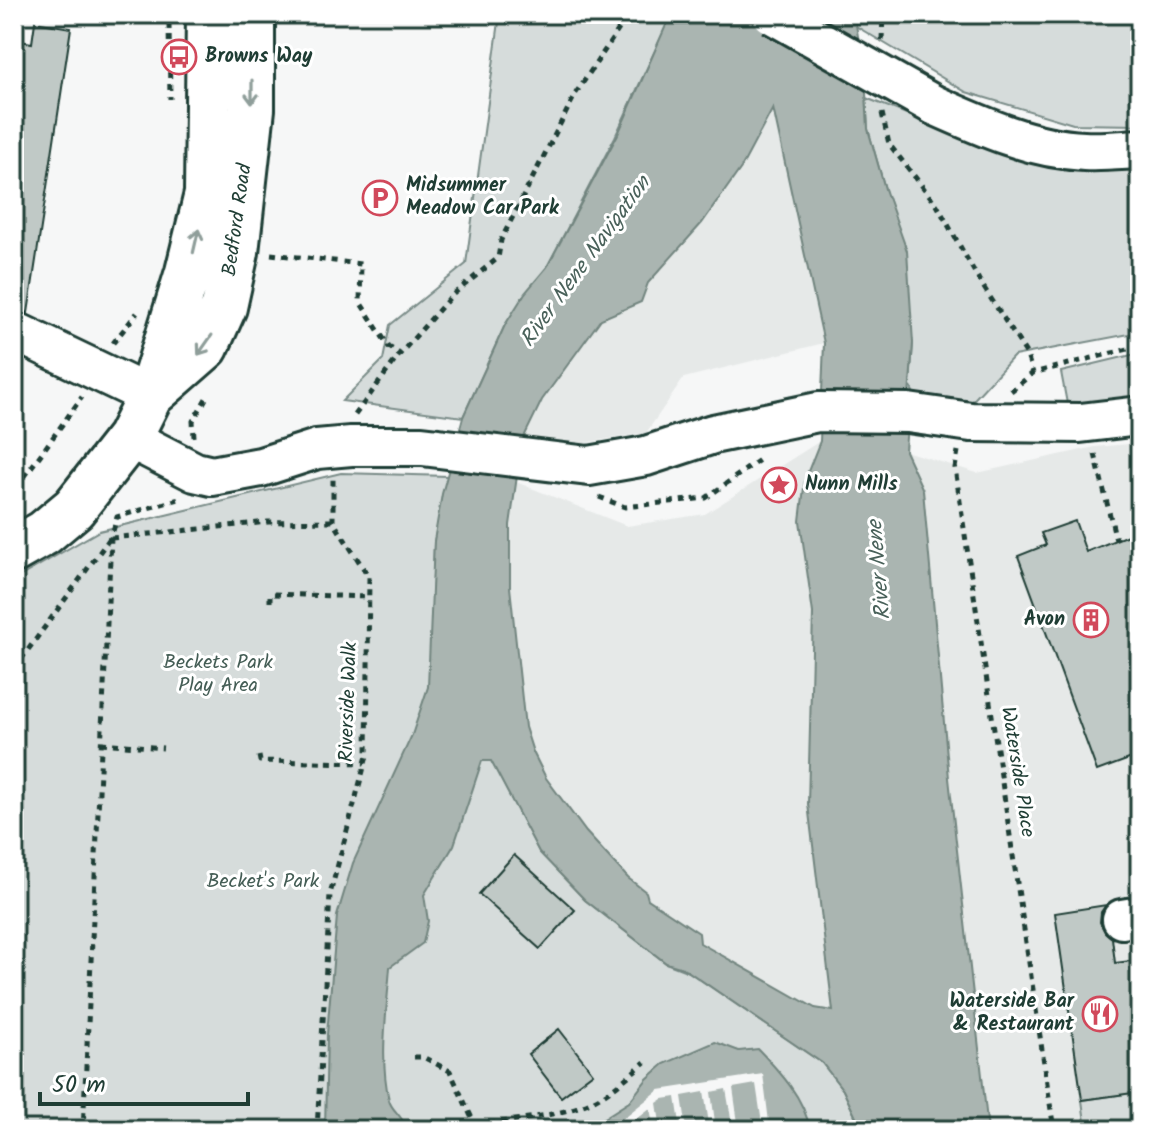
<svg xmlns="http://www.w3.org/2000/svg" width="1154" height="1144" viewBox="0 0 1154 1144" font-family="Kalam,sans-serif">
  <rect width="100%" height="100%" fill="#f6f7f7"/>
  <filter id="ink" filterUnits="userSpaceOnUse"><feTurbulence type="fractalNoise" baseFrequency=".0125" numOctaves="2"/><feDisplacementMap in="SourceGraphic" scale="16" xChannelSelector="R" yChannelSelector="G"/><feConvolveMatrix kernelMatrix="1 2 1 2 8 2 1 2 1" color-interpolation-filters="sRGB"/></filter>
  <g filter="url(#ink)">
    <!-- built -->
    <path fill="#e6e9e8" d="M 773,106 L 824,343 L 684,378 L 646,433 L 572,445 L 522,441 L 542,400 L 601,319 L 641,302 L 648,283 L 702,223 L 741,168 Z
      M 820,441 L 805,479 L 800,521 L 813,613 L 808,804 L 834,1011 L 815,1008 L 700,943 L 699,933 L 648,899 L 646,892 L 628,878 L 586,832 L 546,778 L 533,752 L 525,727 L 510,587 L 510,525 L 516,482 L 627,526 L 705,514 Z
      M 1140,443 L 1140,1130 L 988,1130 L 949,778 L 905,451 L 977,473 L 1095,447 Z"/>
    <!-- green -->
    <path fill="#d6dcdb" stroke="#7a8c88" stroke-width="2" d="M 500,14 L 671,16 L 615,137 L 547,267 L 505,325 L 463,417 L 342,401 L 383,360 L 390,325 L 466,264 Z
      M 854,14 L 1140,14 L 1140,125 L 1073,124 L 966,92 L 854,25 Z
      M 866,98 L 1028,162 L 1140,168 L 1140,332 L 1014,356 L 967,407 L 918,402 L 910,386 L 913,343 L 885,189 L 868,129 Z
      M 1140,353 L 1140,404 L 1068,409 L 1061,372 Z
      M 341,473 L 448,476 L 434,541 L 431,645 L 539,852 L 585,900 L 666,963 L 689,972 L 822,1063 L 843,1090 L 862,1130 L 14,1130 L 14,580 L 99,531 Z
      M 1140,1092 L 1140,1130 L 1086,1130 L 1082,1100 Z"/>
    <!-- water -->
    <path fill="#aab5b1" stroke="#72857f" stroke-width="2" fill-rule="evenodd" d="M 671,14 L 854,14 L 865,75 L 868,129 L 885,189 L 907,251 L 913,343 L 905,451 L 923,490 L 949,778 L 988,1130 L 862,1130 L 843,1090 L 822,1063 L 683,968 L 666,963 L 585,900 L 539,852 L 491,761 L 482,761 L 454,845 L 424,895 L 428,921 L 423,943 L 390,967 C 387,1010 379,1058 389,1100 C 391,1110 402,1115 405,1126 L 411,1130 L 325,1130 L 327,1034 L 337,916 L 353,863 L 412,735 L 428,687 L 434,541 L 442,494 L 463,417 L 505,325 L 525,293 L 547,267 L 618,134 ZM 773,108 L 824,343 L 820,441 L 805,479 L 800,521 L 813,613 L 808,804 L 833,1011 L 815,1008 L 700,943 L 699,933 L 648,899 L 646,892 L 628,878 L 586,832 L 546,778 L 533,752 L 525,727 L 510,587 L 510,525 L 522,441 L 542,400 L 601,319 L 641,302 L 648,283 L 702,223 L 741,168 Z
      M 715,1042 L 739,1051 L 758,1049 C 780,1072 804,1097 810,1130 L 576,1130 L 588,1128 L 629,1102 L 647,1079 L 664,1064 Z"/>
    <!-- pier -->
    <path fill="#f6f7f7" d="M 763,1074 L 770,1130 L 763,1130 L 756,1084 L 733,1088 L 739,1130 L 733,1130 L 726,1089 L 711,1092 L 716,1130 L 710,1130 L 704,1092 L 682,1096 L 687,1130 L 681,1130 L 676,1097 L 663,1099 L 657,1103 L 661,1130 L 654,1130 L 650,1108 L 632,1122 L 633,1130 L 626,1130 L 625,1127 L 622,1130 L 608,1130 L 659,1090 Z"/>
    <!-- building -->
    <path fill="#c0c9c6" stroke="#1f3d34" stroke-width="2" d="M 35,22 L 71,28 L 28,313 L 14,309 L 14,144 L 22,90 L 14,89 L 14,40 L 32,43 Z
      M 1075,521 L 1086,552 L 1140,530 L 1140,755 L 1097,771 L 1018,556 L 1046,545 L 1041,533 Z
      M 514,855 L 575,910 L 540,949 L 479,894 Z
      M 1106,905 L 1101,912 L 1100,922 L 1105,932 L 1112,938 L 1115,963 L 1140,960 L 1140,1092 L 1082,1100 L 1055,913 Z
      M 559,1029 L 593,1073 L 561,1097 L 528,1054 Z"/>
    <g fill="none" stroke-linecap="round" stroke-linejoin="round">
      <!-- minor casing -->
      <g stroke="#1f3d34" stroke-width="44">
        <path id="minor" d="M 934,105 C 981,126 1032,149 1084,151 C 1102,152 1121,150 1140,149
          M 14,331 L 150,396
          M 129,438 L 195,472 L 212,476 L 261,467 L 317,449 L 351,446 L 422,446 L 589,466 L 646,456 L 713,434 L 818,412 L 908,413 L 971,422 L 1080,423 L 1140,416
          M 1122,919 L 1140,916"/>
      </g>
      <!-- major casing -->
      <g stroke="#1f3d34" stroke-width="50">
        <path id="major" d="M 150,396 L 206,347 L 224,307 L 236,252 L 252,109 L 252,14
          M 14,550 L 44,533 L 74,508 L 129,438 L 150,396 L 188,272 L 207,194 L 209,14"/>
      </g>
      <!-- path -->
      <path stroke="#1f3d34" stroke-width="5" stroke-dasharray="6 6" stroke-linecap="butt" d="M 169,24 L 170,99
        M 882,40 L 883,14
        M 882,113 L 889,144 L 937,205 L 979,280 L 1026,353 L 1033,373
        M 271,254 L 361,264 L 360,302 L 389,347 L 400,354
        M 113,343 L 137,313
        M 1011,391 L 1033,373 L 1140,346
        M 355,415 L 400,354 L 451,296 L 498,258 L 501,240 L 576,93 L 629,14
        M 194,437 L 193,421 L 208,395
        M 958,451 L 955,468 L 1054,1130
        M 1095,454 L 1116,540
        M 14,484 L 25,476 L 82,397
        M 599,497 L 625,507 L 706,498 L 762,458
        M 111,538 L 268,522 L 333,521
        M 270,602 L 270,594 L 369,597
        M 14,669 L 110,538
        M 101,743 L 163,748
        M 259,756 L 260,761 L 365,763
        M 414,1057 L 423,1057 L 450,1071 L 476,1127
        M 83,1130 L 111,538 L 117,517 L 179,499
        M 317,1130 L 330,894 L 367,756 L 369,577 L 333,521 L 333,479
        M 466,1130 C 504,1118 545,1120 583,1105 C 607,1096 626,1078 645,1062"/>
      <!-- minor -->
      <use href="#minor" stroke="#fff" stroke-width="38"/>
      <!-- major -->
      <use href="#major" stroke="#fff" stroke-width="44"/>
      <!-- minor-bridge casing -->
      <g stroke="#1f3d34" stroke-width="44" stroke-linecap="butt">
        <path id="minor-bridge" d="M 772,14 L 934,105"/>
      </g>
      <!-- minor-bridge -->
      <use href="#minor-bridge" stroke="#fff" stroke-width="38"/>
    </g>
    <!-- one-way arrows -->
    <defs><path id="oneway-shaft" d="M-6 0H5M1.5-3L5.5 0L1.5 3" fill="none" stroke-width="1.6" stroke-linecap="round" stroke-linejoin="round" transform="scale(2)"/></defs>
    <g stroke="#8f9e9a">
      <use href="#oneway-shaft" transform="translate(252 92) rotate(90)"/>
      <use href="#oneway-shaft" transform="translate(196 241) rotate(-77)"/>
      <use href="#oneway-shaft" transform="translate(205 345) rotate(125)"/>
    </g>
  </g>
  <!-- icons -->
  <defs>
    <g id="bus-ring" transform="scale(1.8)"><circle r="9.5" fill="#fff" stroke="#d1495b" stroke-width="1.5"/><path d="M-5-6H5V4H4V6H2V4H-2V6H-4V4H-5ZM-3.5-4V0h7V-4ZM-3.5 1.2v1.5H-2V1.2ZM2 1.2v1.5H3.5V1.2Z" fill="#d1495b"/></g>
    <g id="parking-ring" transform="scale(1.8)"><circle r="9.5" fill="#fff" stroke="#d1495b" stroke-width="1.5"/><path d="M-3.5-5.5H1a3.5 3.5 0 0 1 0 7H-1V5.5H-3.5ZM-1-3.4V-.6H.8a1.4 1.4 0 0 0 0-2.8Z" fill="#d1495b"/></g>
    <g id="sight-ring" transform="scale(1.8)"><circle r="9.5" fill="#fff" stroke="#d1495b" stroke-width="1.5"/><path d="M0-6L1.8-2.2L6-1.7L2.9 1.2L3.7 5.4L0 3.3L-3.7 5.4L-2.9 1.2L-6-1.7L-1.8-2.2Z" fill="#d1495b"/></g>
    <g id="building-ring" transform="scale(1.8)"><circle r="9.5" fill="#fff" stroke="#d1495b" stroke-width="1.5"/><path d="M-4-6H4V6H1V3H-1V6H-4ZM-2.5-4.3h1.7v1.8h-1.7ZM.8-4.3h1.7v1.8H.8ZM-2.5-1h1.7V.8h-1.7ZM.8-1h1.7V.8H.8Z" fill="#d1495b"/></g>
    <g id="restaurant-ring" transform="scale(1.8)"><circle r="9.5" fill="#fff" stroke="#d1495b" stroke-width="1.5"/><path d="M-5-6h1v4h1v-4h1v4h1v-4h1v5L-1.5 .5V6h-2V.5L-5-1ZM5-6V6H3V1.5H1.5Q1.5-4 5-6Z" fill="#d1495b"/></g>
  </defs>
  <g fill-rule="evenodd">
    <use href="#bus-ring" x="179" y="57"/>
    <use href="#parking-ring" x="380" y="198"/>
    <use href="#sight-ring" x="779" y="485"/>
    <use href="#building-ring" x="1091" y="620"/>
    <use href="#restaurant-ring" x="1100" y="1014"/>
  </g>
  <g text-anchor="middle" dominant-baseline="central" stroke-width="6" stroke-linejoin="round" paint-order="stroke">
    <!-- poi labels -->
    <g font-size="20" font-weight="bold" fill="#1f3d34" stroke="#fff" text-anchor="start">
      <text x="205" y="57">Browns Way</text>
      <text x="406" y="186">Midsummer<tspan x="406" dy="23">Meadow Car Park</tspan></text>
      <text x="805" y="485">Nunn Mills</text>
      <text x="1065" y="620" text-anchor="end">Avon</text>
      <text x="1074" y="1002" text-anchor="end">Waterside Bar<tspan x="1074" dy="23">&amp; Restaurant</tspan></text>
    </g>
    <!-- street labels -->
    <g font-size="20" fill="#1f3d34" stroke="#fff">
      <text transform="translate(238 220) rotate(-82)">Bedford Road</text>
      <text transform="translate(349 702) rotate(-88)">Riverside Walk</text>
      <text transform="translate(1017 772) rotate(81)">Waterside Place</text>
    </g>
    <!-- park labels -->
    <g font-size="20" fill="#445d55" stroke="#fff">
      <text x="218" y="663">Beckets Park<tspan x="218" dy="23">Play Area</tspan></text>
      <text x="263" y="882">Becket's Park</text>
    </g>
    <!-- water labels -->
    <g font-size="22" font-style="italic" fill="#49615a" stroke="#fff">
      <text transform="translate(586 262) rotate(-54)">River Nene Navigation</text>
      <text transform="translate(880 570) rotate(-95)">River Nene</text>
    </g>
  </g>
  <!-- margin -->
  <rect width="1154" height="1144" fill="none" stroke="#fff" stroke-width="48"/>
  <rect x="24" y="24" width="1106" height="1096" fill="none" stroke="#1f3d34" stroke-width="3" filter="url(#ink)"/>
  <!-- scale -->
  <path d="M40 1092v12h208v-12" fill="none" stroke="#1f3d34" stroke-width="4"/>
  <text x="52" y="1092" font-size="24" fill="#1f3d34" stroke="#ffffff" stroke-width="6" paint-order="stroke">50 m</text>
</svg>
